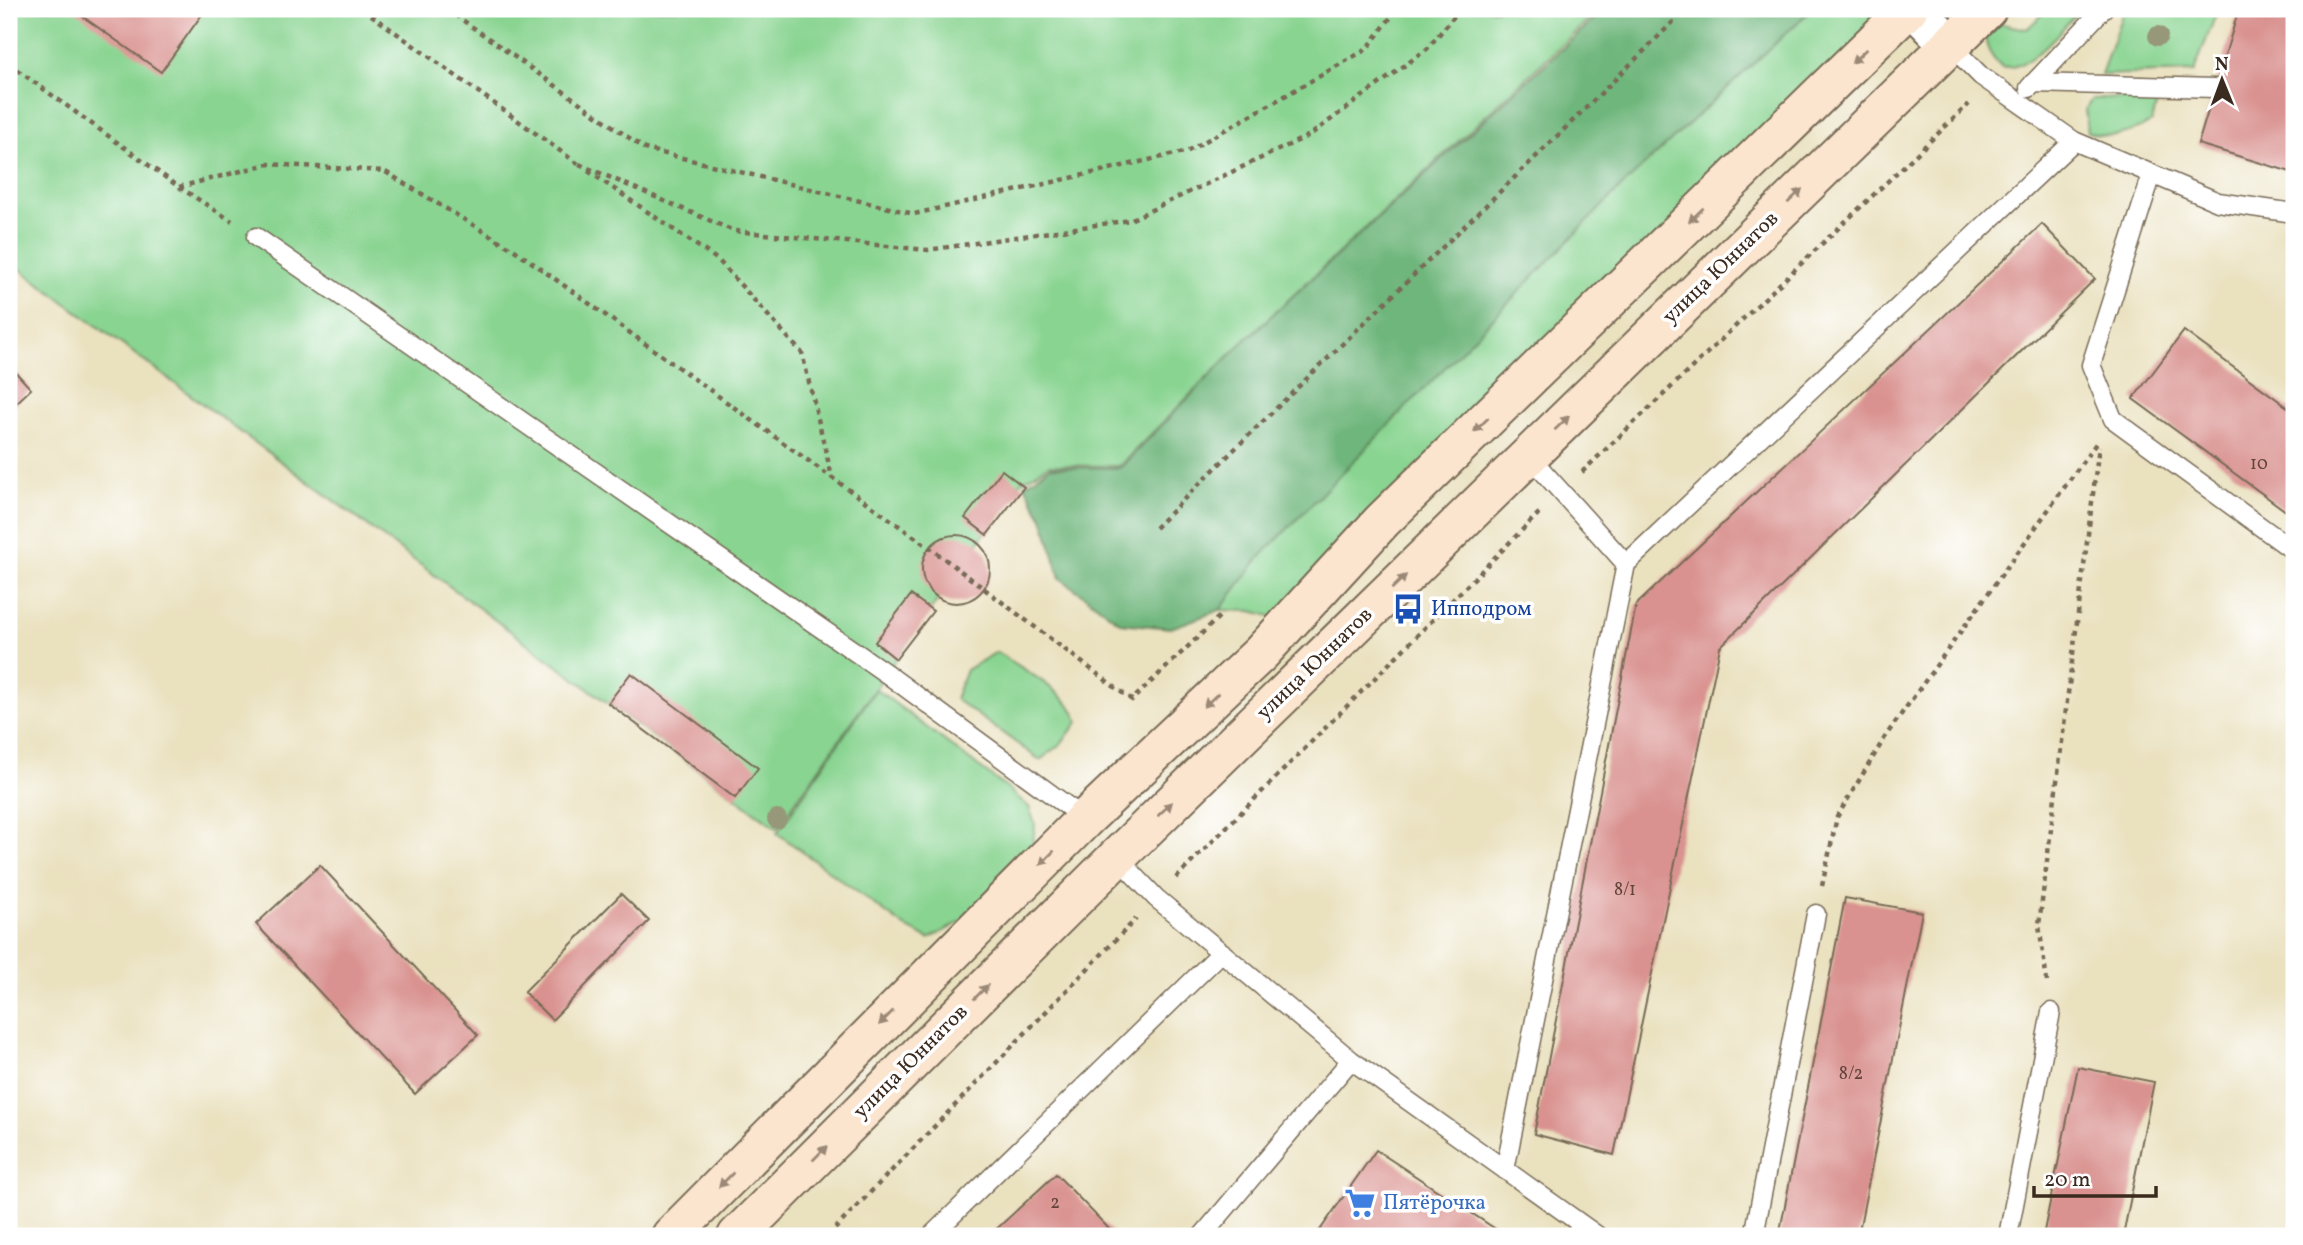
<svg xmlns="http://www.w3.org/2000/svg" width="2303" height="1245" viewBox="0 0 2303 1245" font-family="Vollkorn,serif">
  <rect width="100%" height="100%" fill="#fff"/>
  <filter id="ink" filterUnits="userSpaceOnUse"><feTurbulence type="fractalNoise" baseFrequency=".0143" numOctaves="2"/><feDisplacementMap in="SourceGraphic" scale="14" xChannelSelector="R" yChannelSelector="G"/><feConvolveMatrix kernelMatrix="1 2 1 2 8 2 1 2 1" color-interpolation-filters="sRGB"/></filter>
  <filter id="wash" filterUnits="userSpaceOnUse"><feTurbulence type="fractalNoise" baseFrequency=".00686" numOctaves="4" result="noise"/><feDisplacementMap in="SourceGraphic" scale="28" xChannelSelector="R" yChannelSelector="G"/><feGaussianBlur stdDeviation="1.57" result="paint"/><feColorMatrix in="noise" values="0 0 0 0 0 0 0 0 0 0 0 0 0 0 0 0 0 1.4 0 .05"/><feComposite in="paint" operator="in"/></filter>
  <g filter="url(#wash)">
    <rect width="100%" height="100%" fill="#eae1bf"/>
    <!-- green -->
    <path fill="#89d491" stroke="#627f58" stroke-width="2" d="M 9,9 L 1600,9 L 1243,342 L 1119,466 L 1049,465 L 1021,482 L 777,828 L 9,261 Z
      M 1812,9 L 1908,9 L 1290,621 L 1251,611 L 1220,610 L 1260,557 L 1619,189 Z
      M 2048,9 L 2081,9 C 2060,29 2034,69 2002,68 C 1988,54 1980,40 1991,22 L 2027,29 Z
      M 2124,9 L 2218,9 L 2194,72 L 2101,75 Z
      M 2158,98 L 2152,122 C 2133,133 2110,140 2088,132 L 2085,110 L 2092,99 Z
      M 997,652 C 1019,667 1073,695 1078,722 L 1059,746 L 1040,760 L 955,699 L 966,670 Z
      M 876,689 L 1012,792 L 1029,807 L 1035,824 L 1033,843 L 1028,858 L 965,920 L 929,939 L 905,927 L 777,833 Z"/>
    <!-- forest -->
    <path fill="#6eb67b" stroke="#54704c" stroke-width="2" d="M 1605,9 L 1812,9 L 1619,189 L 1260,557 L 1220,610 L 1171,628 L 1121,623 L 1060,578 L 1044,521 L 1025,485 L 1050,467 L 1120,468 L 1242,343 Z"/>
    <g id="blocks">
      <!-- building -->
      <path fill="#d9928f" d="M 72,9 L 197,9 L 203,13 L 161,72 Z
        M 2239,9 L 2294,9 L 2294,173 L 2198,144 Z
        M 2042,224 L 2095,279 L 1720,647 L 1614,1155 L 1534,1134 L 1636,605 Z
        M 2184,331 L 2294,412 L 2294,517 L 2133,399 Z
        M 9,365 L 31,389 L 9,410 Z
        M 1002,470 L 1024,487 L 987,535 L 965,518 Z
        M922 569a34 34 0 1 1 68 0a34 34 0 1 1-68 0Z
        M 911,595 L 933,611 L 896,659 L 875,642 Z
        M 631,673 L 758,768 L 735,798 L 608,703 Z
        M 320,865 L 478,1035 L 415,1094 L 256,924 Z
        M 621,894 L 649,921 L 552,1020 L 524,992 Z
        M 1845,898 L 1922,912 L 1858,1236 L 1779,1236 Z
        M 2078,1067 L 2154,1082 L 2123,1236 L 2043,1236 Z
        M 1376,1150 L 1500,1232 L 1496,1236 L 1316,1236 Z
        M 1056,1174 L 1113,1233 L 1110,1236 L 989,1236 Z"/>
    </g>
  </g>
  <g filter="url(#ink)">
    <use href="#blocks" fill-opacity="0" stroke="#786a56" stroke-width="2"/>
    <g fill="none" stroke-linecap="round" stroke-linejoin="round">
      <!-- service casing -->
      <g stroke="#786a56" stroke-width="21">
        <path id="service" d="M 1950,45 L 1981,76 L 2074,141 L 2218,202 L 2294,213
          M 2033,83 L 2215,88
          M 2029,88 L 2103,9
          M 2152,174 L 2091,365 L 2113,419 L 2294,551
          M 256,237 L 887,674 L 1085,819
          M 1529,456 L 1626,564
          M 1117,857 L 1156,898 L 1351,1060 L 1598,1236
          M 1505,1170 L 1626,564 L 2074,141
          M 931,1236 L 1222,952
          M 1202,1236 L 1351,1060
          M 1754,1236 L 1816,914
          M 2008,1236 L 2051,1012"/>
      </g>
      <!-- tertiary casing -->
      <g stroke="#786a56" stroke-width="42">
        <path id="tertiary" d="M 1915,9 L 1950,45"/>
      </g>
      <!-- secondary casing -->
      <g stroke="#786a56" stroke-width="42">
        <path id="secondary" d="M 671,1236 L 1085,819 L 1261,653 L 1382,521 L 1908,9
          M 737,1236 L 1117,857 L 1987,9"/>
      </g>
      <!-- path -->
      <path stroke="#786a56" stroke-width="4.5" stroke-dasharray="5 5" stroke-linecap="butt" d="M 363,9 L 581,166
        M 447,9 L 645,149 L 914,214 L 1188,151 L 1367,49 L 1397,9
        M 9,64 L 179,187 L 232,221
        M 579,164 L 734,231 L 928,250 L 1130,220 L 1310,135 L 1427,49 L 1460,9
        M 588,171 L 718,260 L 802,353 L 832,477
        M 179,187 L 268,164 L 384,171 L 516,251 L 930,548 L 1132,700 L 1221,615
        M 1582,472 L 1969,104
        M 1155,528 C 1330,353 1511,184 1686,9
        M 1176,878 L 1540,512
        M 1822,886 L 1837,817 L 1887,734 L 2097,442
        M 2047,982 L 2039,925 L 2099,446
        M 828,1236 L 1136,919"/>
      <!-- service -->
      <use href="#service" stroke="#fff" stroke-width="18"/>
      <!-- tertiary -->
      <use href="#tertiary" stroke="#fff" stroke-width="38"/>
      <!-- secondary -->
      <use href="#secondary" stroke="#fbe5cf" stroke-width="38"/>
    </g>
    <!-- trees -->
    <g fill="#969879">
      <circle cx="2158" cy="36" r="10"/>
      <circle cx="777" cy="819" r="10"/>
    </g>
    <!-- one-way arrows -->
    <defs><path id="oneway-solid" d="M-6-.8H1V-3.2L6.5 0L1 3.2V.8H-6Z" transform="scale(1.75)"/></defs>
    <g fill="#9b8876">
      <use href="#oneway-solid" transform="translate(1859 56) rotate(136)"/>
      <use href="#oneway-solid" transform="translate(1795 196) rotate(-44)"/>
      <use href="#oneway-solid" transform="translate(1696 215) rotate(136)"/>
      <use href="#oneway-solid" transform="translate(1562 423) rotate(-44)"/>
      <use href="#oneway-solid" transform="translate(1481 425) rotate(136)"/>
      <use href="#oneway-solid" transform="translate(1399 582) rotate(-44)"/>
      <use href="#oneway-solid" transform="translate(1211 700) rotate(137)"/>
      <use href="#oneway-solid" transform="translate(1165 809) rotate(-44)"/>
      <use href="#oneway-solid" transform="translate(1047 858) rotate(135)"/>
      <use href="#oneway-solid" transform="translate(981 992) rotate(-45)"/>
      <use href="#oneway-solid" transform="translate(886 1018) rotate(135)"/>
      <use href="#oneway-solid" transform="translate(820 1153) rotate(-45)"/>
      <use href="#oneway-solid" transform="translate(726 1180) rotate(135)"/>
    </g>
  </g>
  <!-- icons -->
  <defs>
    <g id="bus-bare" transform="scale(2.415)"><path d="M-5-6H5V4H4V6H2V4H-2V6H-4V4H-5ZM-3.5-4V0h7V-4ZM-3.5 1.2v1.5H-2V1.2ZM2 1.2v1.5H3.5V1.2Z" fill="#1a4fb4" stroke="#fff" stroke-width="2.5" paint-order="stroke"/></g>
    <g id="supermarket-bare" transform="scale(2.415)"><path d="M-6-5.5h2.5l.6 2H6L4.5 2H-2.5L-4.4-4H-6ZM-1.5 3.2a1.3 1.3 0 1 0 .1 0ZM3 3.2a1.3 1.3 0 1 0 .1 0Z" fill="#3f7fe0" stroke="#fff" stroke-width="2.5" paint-order="stroke"/></g>
  </defs>
  <g fill-rule="evenodd">
    <use href="#bus-bare" x="1408" y="609"/>
    <use href="#supermarket-bare" x="1360" y="1203"/>
  </g>
  <g text-anchor="middle" dominant-baseline="central" stroke-width="7" stroke-linejoin="round" paint-order="stroke">
    <!-- number labels -->
    <g font-size="18" fill="#62443a">
      <text x="2259" y="464">10</text>
      <text x="1625" y="890">8/1</text>
      <text x="1851" y="1074">8/2</text>
      <text x="1055" y="1203">2</text>
    </g>
    <!-- street labels -->
    <g font-size="21" fill="#3b2a1e" stroke="#fff">
      <text transform="translate(1721 268) rotate(-44)">улица Юннатов</text>
      <text transform="translate(1315 664) rotate(-44)">улица Юннатов</text>
      <text transform="translate(911 1062) rotate(-45)">улица Юннатов</text>
    </g>
    <!-- transit labels -->
    <g font-size="21" fill="#164399" stroke="#fff" text-anchor="start">
      <text x="1431" y="609">Ипподром</text>
    </g>
    <!-- shop labels -->
    <g font-size="21" fill="#366cbe" stroke="#fff" text-anchor="start">
      <text x="1383" y="1203">Пятёрочка</text>
    </g>
  </g>
  <!-- margin -->
  <rect width="2303" height="1245" fill="none" stroke="#fff" stroke-width="35"/>
  <!-- north arrow -->
  <g transform="translate(2222 80) rotate(359)" stroke="#ffffff" stroke-width="5" paint-order="stroke">
  <path d="M0-5L12 26L0 18L-12 26Z" fill="#3b2a1e"/>
  <text y="-10" font-size="19" font-weight="bold" text-anchor="middle" fill="#3b2a1e">N</text>
  </g>
  <!-- scale -->
  <path d="M2034 1186v10h122v-10" fill="none" stroke="#3b2a1e" stroke-width="3.5"/>
  <text x="2044" y="1186" font-size="21" fill="#3b2a1e" stroke="#ffffff" stroke-width="5" paint-order="stroke">20 m</text>
</svg>
